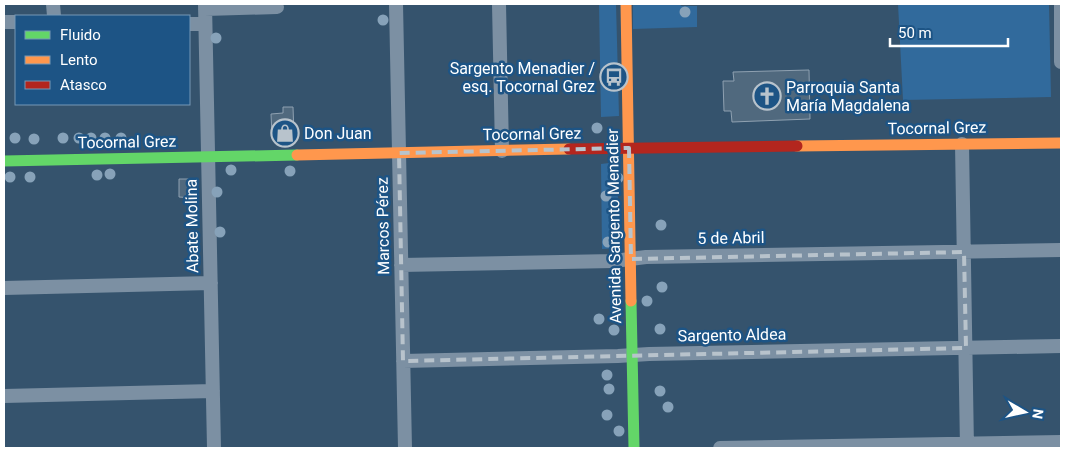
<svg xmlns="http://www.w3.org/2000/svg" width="1065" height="452" viewBox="0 0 1065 452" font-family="Roboto,sans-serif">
  <rect width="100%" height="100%" fill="#35536d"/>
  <!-- green -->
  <path fill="#316a9c" d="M 599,4 L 616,4 L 619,116 L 601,117 Z
    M 633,4 L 680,4 L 681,6 L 697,6 L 697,27 L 633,29 Z
    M 898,4 L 1049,4 L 1051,97 L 903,100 Z
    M 617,162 L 619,248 L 602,249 L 601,164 Z"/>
  <!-- building -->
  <path fill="#50697e" stroke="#8fa1b1" d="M 809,70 L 810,119 L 732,122 L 731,111 L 724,111 L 723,81 L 734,81 L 733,72 Z
    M 283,107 L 293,107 L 294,135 L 272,135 L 271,114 L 283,113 Z
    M 179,179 L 191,179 L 195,184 L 195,198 L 179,197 Z"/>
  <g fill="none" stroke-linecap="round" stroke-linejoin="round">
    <!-- street -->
    <path stroke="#7c90a3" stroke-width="14" d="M 53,4 L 54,16
      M 205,4 L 214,448
      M 396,4 L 405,448
      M 499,4 L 502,151
      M 1061,4 L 1061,62
      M 205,9 L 277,7
      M 4,22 L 16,22
      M 189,24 L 205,24
      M 962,144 L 967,448
      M 401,265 L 614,261 L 646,257 L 1061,250
      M 4,288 L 211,283
      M 403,361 L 618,356 L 649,354 L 1061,346
      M 4,396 L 213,391
      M 720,448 L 1061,442"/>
    <!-- fast -->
    <path stroke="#63d668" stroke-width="11" d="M 4,161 L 297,155
      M 631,301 L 634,448"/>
    <!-- slow -->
    <path stroke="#ff974d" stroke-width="11" d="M 626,4 L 631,301
      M 797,146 L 1061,143
      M 297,155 L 569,149"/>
    <!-- jam -->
    <path stroke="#b3261e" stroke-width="11" d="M 569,149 L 797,146"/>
  </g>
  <!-- trees -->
  <g fill="#87a2b9">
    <circle cx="685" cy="12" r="5.5"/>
    <circle cx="383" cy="20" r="5.5"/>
    <circle cx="216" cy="38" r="5.5"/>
    <circle cx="597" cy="128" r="5.5"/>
    <circle cx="15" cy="138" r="5.5"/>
    <circle cx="63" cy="138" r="5.5"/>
    <circle cx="79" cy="138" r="5.5"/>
    <circle cx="91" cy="138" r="5.5"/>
    <circle cx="105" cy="138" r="5.5"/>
    <circle cx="121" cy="138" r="5.5"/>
    <circle cx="34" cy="139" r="5.5"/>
    <circle cx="231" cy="170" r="5.5"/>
    <circle cx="290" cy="171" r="5.5"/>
    <circle cx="110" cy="174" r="5.5"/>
    <circle cx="97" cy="175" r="5.5"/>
    <circle cx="10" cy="177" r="5.5"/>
    <circle cx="30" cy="177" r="5.5"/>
    <circle cx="618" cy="178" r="5.5"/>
    <circle cx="217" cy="192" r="5.5"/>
    <circle cx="606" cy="196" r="5.5"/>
    <circle cx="661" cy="225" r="5.5"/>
    <circle cx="220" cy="232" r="5.5"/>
    <circle cx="608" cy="242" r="5.5"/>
    <circle cx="662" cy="287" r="5.5"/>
    <circle cx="647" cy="301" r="5.5"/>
    <circle cx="599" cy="319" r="5.5"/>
    <circle cx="660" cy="329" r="5.5"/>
    <circle cx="614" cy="330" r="5.5"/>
    <circle cx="607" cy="375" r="5.5"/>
    <circle cx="609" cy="389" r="5.5"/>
    <circle cx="660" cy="391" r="5.5"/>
    <circle cx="668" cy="407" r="5.5"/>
    <circle cx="607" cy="415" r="5.5"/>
    <circle cx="619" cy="431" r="5.5"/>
  </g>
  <!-- marked area -->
  <path fill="none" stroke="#b8c3cc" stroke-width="4" stroke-dasharray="10 6" stroke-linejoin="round" d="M 629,148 L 631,259 L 964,252 L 966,348 L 403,361 L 399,153 Z"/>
  <!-- icons -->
  <defs>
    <g id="bus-ring" transform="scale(1.4375)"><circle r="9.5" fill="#1d5485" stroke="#b8c3cc" stroke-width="1.5"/><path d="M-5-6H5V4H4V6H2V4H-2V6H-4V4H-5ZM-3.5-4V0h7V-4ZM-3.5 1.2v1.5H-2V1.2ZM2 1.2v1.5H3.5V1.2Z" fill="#b8c3cc"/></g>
    <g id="church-ring" transform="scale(1.4375)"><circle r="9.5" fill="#1d5485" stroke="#b8c3cc" stroke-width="1.5"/><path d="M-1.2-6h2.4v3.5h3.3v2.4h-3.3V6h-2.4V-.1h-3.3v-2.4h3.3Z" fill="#b8c3cc"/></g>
    <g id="shop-ring" transform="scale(1.4375)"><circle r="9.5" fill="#1d5485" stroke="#b8c3cc" stroke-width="1.5"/><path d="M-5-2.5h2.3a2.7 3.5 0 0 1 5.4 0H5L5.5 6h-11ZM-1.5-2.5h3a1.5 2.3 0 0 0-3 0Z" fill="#b8c3cc"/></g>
  </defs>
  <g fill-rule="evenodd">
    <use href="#bus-ring" x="614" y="77"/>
    <use href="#church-ring" x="767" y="96"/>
    <use href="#shop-ring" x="285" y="133"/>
  </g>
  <g text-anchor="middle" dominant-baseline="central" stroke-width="5" stroke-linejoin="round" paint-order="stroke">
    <!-- poi labels -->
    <g font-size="16" fill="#fff" stroke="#1d5485" text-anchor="start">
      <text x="595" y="68" text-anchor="end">Sargento Menadier /<tspan x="595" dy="18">esq. Tocornal Grez</tspan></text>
      <text x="786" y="87">Parroquia Santa<tspan x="786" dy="18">María Magdalena</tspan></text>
      <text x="304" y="133">Don Juan</text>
    </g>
    <!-- street labels -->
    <g font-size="16" fill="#fff" stroke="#1d5485">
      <text transform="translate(937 128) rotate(-1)">Tocornal Grez</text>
      <text transform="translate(532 134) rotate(-1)">Tocornal Grez</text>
      <text transform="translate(127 142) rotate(-1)">Tocornal Grez</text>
      <text transform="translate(192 226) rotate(-91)">Abate Molina</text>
      <text transform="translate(383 226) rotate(-91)">Marcos Pérez</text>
      <text transform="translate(614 226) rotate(-91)">Avenida Sargento Menadier</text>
      <text transform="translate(731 238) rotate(-1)">5 de Abril</text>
      <text transform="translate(732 335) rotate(-1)">Sargento Aldea</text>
    </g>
  </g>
  <!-- border -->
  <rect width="1065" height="452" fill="none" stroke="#ffffff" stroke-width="10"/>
  <!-- legend -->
  <rect x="15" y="15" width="175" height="90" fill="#1d5485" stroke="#7798b6"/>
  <rect x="25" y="31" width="25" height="8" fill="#63d668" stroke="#7798b6"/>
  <text x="60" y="40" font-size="15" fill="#ffffff">Fluido</text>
  <rect x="25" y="56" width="25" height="8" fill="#ff974d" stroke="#7798b6"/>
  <text x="60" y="65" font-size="15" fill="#ffffff">Lento</text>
  <rect x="25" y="81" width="25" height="8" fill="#b3261e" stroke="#7798b6"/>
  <text x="60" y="90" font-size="15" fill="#ffffff">Atasco</text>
  <!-- north arrow -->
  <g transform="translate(1025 412) rotate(99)" stroke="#1d5485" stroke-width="4" paint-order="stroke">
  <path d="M0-4L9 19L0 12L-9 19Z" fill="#ffffff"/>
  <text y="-8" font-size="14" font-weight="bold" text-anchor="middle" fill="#ffffff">N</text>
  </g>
  <!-- scale -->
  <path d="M890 38v8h118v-8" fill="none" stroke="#ffffff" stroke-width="2.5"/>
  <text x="898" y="38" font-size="15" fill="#ffffff" stroke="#1d5485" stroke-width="4" paint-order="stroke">50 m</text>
</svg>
